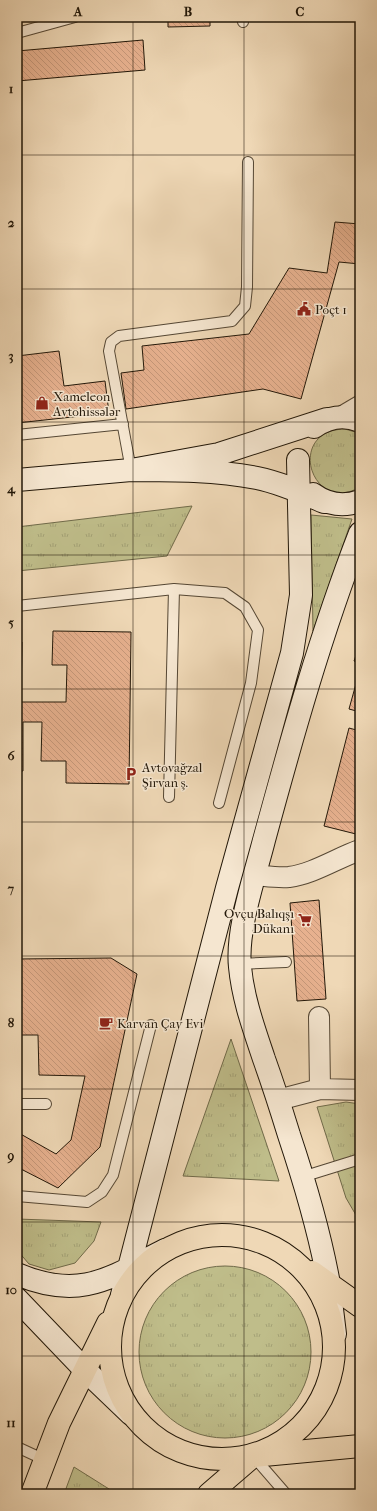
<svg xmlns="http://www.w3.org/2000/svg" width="377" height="1511" viewBox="0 0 377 1511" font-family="'IM FELL French Canon',serif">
  <defs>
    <pattern id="grass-tufts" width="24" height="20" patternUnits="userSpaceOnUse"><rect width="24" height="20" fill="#bfbd8a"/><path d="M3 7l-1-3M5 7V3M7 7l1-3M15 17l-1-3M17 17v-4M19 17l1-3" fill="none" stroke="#a4a276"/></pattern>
    <pattern id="building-back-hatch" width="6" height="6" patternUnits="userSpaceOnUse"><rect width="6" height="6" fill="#e7b18f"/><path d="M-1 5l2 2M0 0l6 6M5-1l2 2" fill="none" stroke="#c6987a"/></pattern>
  </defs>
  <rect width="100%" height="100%" fill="#efd8b6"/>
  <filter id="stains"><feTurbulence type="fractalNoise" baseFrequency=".005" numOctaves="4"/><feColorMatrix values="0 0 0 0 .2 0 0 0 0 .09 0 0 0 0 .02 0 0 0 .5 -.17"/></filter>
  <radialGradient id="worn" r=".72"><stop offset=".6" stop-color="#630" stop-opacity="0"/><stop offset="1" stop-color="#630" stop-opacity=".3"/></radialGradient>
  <!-- grass -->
  <path fill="url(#grass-tufts)" stroke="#706a49" d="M 345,429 L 355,432 L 360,435 L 360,487 C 311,516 285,430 345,429 Z
    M 192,506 L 167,556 L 17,571 L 17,527 Z
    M 311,515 L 352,519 L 313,631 Z
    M 231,1039 L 279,1181 L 183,1176 Z
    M 346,1102 L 360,1104 L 360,1222 L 346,1198 L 317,1107 Z
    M 17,1219 L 101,1222 L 94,1241 L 75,1263 L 49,1270 L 29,1264 L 17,1250 Z
    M139 1352a86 86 0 1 1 172 0a86 86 0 1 1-172 0Z
    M 74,1467 L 117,1494 L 64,1494 Z"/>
  <!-- building -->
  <path fill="url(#building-back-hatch)" stroke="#221708" d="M 168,17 L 210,17 L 210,26 L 168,27 Z
    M 143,40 L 145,70 L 17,81 L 17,51 Z
    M 335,222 L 360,224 L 360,264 L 339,262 L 301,399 L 263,389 L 126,409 L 121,373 L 144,370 L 142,346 L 249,334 L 289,268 L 327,273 Z
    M 59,351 L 64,386 L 105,381 L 109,413 L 17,423 L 17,356 Z
    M 53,631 L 131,632 L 129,784 L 66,783 L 66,761 L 41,761 L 42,722 L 23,722 L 23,771 L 17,771 L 17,642 L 22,642 L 21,702 L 66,702 L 67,665 L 52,665 Z
    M 360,644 L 360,664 L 354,661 Z
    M 359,673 L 360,673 L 360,712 L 349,709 Z
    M 349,728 L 360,731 L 360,835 L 324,826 Z
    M 319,900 L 326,999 L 297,1001 L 290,903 Z
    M 111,958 L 137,974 L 100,1147 L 58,1188 L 17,1167 L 17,1132 L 56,1154 L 71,1140 L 85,1076 L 39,1075 L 38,1035 L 17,1035 L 17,959 Z"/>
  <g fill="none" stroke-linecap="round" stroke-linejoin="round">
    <!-- lane casing -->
    <g stroke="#554734" stroke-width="12">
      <path id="lane" d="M 242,17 L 243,22
        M 17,33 L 75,17
        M 338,413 L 360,400
        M 17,435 L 123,424
        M 131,470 L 109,351 L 111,342 L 119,336 L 232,321 L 245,306 L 247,287 L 248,162
        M 17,606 L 174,589 L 225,593 L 245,607 L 258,630 L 251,683 L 219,803
        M 169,797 L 174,589
        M 239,964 L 286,962
        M 17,1104 L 46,1104
        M 302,1177 L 360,1159
        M 17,1196 L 87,1202 L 102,1192 L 113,1175 L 151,1025
        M 17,1447 L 45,1460
        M 253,1456 L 286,1494"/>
    </g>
    <!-- street casing -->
    <g stroke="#554734" stroke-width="22">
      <path id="street" d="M 255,875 C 266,876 278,878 289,877 C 313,874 337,858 360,850
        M 319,1017 L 320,1089
        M 278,1100 L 320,1089 L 360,1090"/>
    </g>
    <!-- secondary casing -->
    <g stroke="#221708" stroke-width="24">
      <path id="secondary" d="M 314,427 C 328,417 344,414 360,421
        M 17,480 L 131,470
        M 313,494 C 328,505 343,507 360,501
        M 324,502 C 303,493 281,483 257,478 C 216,470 173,470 131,470 L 219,454 L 327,419
        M 17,1274 C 80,1301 110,1278 165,1250
        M 122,1295 L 227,888 L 292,653 L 301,595 L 298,460
        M 17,1299 L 84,1369 L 131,1414
        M 335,1334 C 333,1317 331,1300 329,1284 C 320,1234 305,1183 289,1135 C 281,1109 273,1084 264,1059 C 254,1029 243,999 240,967 C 236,930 255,876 264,840 C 292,737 321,633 360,533"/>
    </g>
    <!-- primary casing -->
    <g stroke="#221708" stroke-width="24">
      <path id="primary" d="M110 1347a112 112 0 1 1 224 0a112 112 0 1 1-224 0Z
        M 312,1272 L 360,1306
        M 32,1494 L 59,1423 L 108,1323
        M 209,1494 L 253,1456 L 360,1446"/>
    </g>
    <!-- lane -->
    <use href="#lane" stroke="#f5e6d0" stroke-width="10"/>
    <!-- street -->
    <use href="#street" stroke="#f5e6d0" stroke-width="20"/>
    <!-- secondary -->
    <use href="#secondary" stroke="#f5e6d0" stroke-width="22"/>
    <!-- primary -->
    <use href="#primary" stroke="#efd8b6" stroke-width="22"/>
  </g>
  <!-- grid -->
  <path fill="none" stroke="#221708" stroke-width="1" stroke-opacity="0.55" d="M 133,17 L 133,1494M 244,17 L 244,1494M 17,155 L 360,155M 17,289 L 360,289M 17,422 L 360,422M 17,555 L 360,555M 17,689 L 360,689M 17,822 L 360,822M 17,956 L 360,956M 17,1089 L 360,1089M 17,1222 L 360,1222M 17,1356 L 360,1356"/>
  <!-- icons -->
  <defs>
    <g id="civic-bare" transform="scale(1.08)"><path d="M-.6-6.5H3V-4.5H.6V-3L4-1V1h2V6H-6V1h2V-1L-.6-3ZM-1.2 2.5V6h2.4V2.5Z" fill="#8f2418" stroke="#f5e6d0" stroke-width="2.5" paint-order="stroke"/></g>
    <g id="shop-bare" transform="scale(1.08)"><path d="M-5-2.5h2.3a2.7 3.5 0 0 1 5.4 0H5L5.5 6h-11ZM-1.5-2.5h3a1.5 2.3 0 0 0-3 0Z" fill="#8f2418" stroke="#f5e6d0" stroke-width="2.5" paint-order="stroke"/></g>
    <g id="parking-bare" transform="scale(1.08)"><path d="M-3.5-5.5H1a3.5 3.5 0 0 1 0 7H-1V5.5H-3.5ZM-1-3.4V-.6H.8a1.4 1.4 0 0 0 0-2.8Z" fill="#8f2418" stroke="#f5e6d0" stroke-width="2.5" paint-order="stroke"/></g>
    <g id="supermarket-bare" transform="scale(1.08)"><path d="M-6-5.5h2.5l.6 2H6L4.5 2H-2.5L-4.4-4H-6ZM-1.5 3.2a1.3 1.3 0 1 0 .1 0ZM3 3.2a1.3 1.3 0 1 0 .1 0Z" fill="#8f2418" stroke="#f5e6d0" stroke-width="2.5" paint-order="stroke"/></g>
    <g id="cafe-bare" transform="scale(1.08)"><path d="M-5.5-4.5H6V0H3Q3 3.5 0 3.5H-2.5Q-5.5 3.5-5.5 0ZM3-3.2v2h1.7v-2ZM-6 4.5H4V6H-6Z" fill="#8f2418" stroke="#f5e6d0" stroke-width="2.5" paint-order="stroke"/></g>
  </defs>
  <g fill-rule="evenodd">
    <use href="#civic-bare" x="304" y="309"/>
    <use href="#shop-bare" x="42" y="403"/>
    <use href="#parking-bare" x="131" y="774"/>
    <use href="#supermarket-bare" x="305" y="920"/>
    <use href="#cafe-bare" x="106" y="1023"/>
  </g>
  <g text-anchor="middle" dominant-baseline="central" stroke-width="3" stroke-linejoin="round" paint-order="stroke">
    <!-- poi labels -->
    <g font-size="13" fill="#221708" stroke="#f5e6d0" text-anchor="start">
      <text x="315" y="309">Poçt 1</text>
      <text x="53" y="396">Xameleon<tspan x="53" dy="15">Avtohissələr</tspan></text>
      <text x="142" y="767">Avtovağzal<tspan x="142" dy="15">Şirvan ş.</tspan></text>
      <text x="294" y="913" text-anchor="end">Ovçu Balıqşı<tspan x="294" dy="15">Dükanı</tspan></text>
      <text x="117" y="1023">Karvan Çay Evi</text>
    </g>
  </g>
  <!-- margin -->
  <rect width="377" height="1511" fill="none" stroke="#efd8b6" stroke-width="44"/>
  <rect x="22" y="22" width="333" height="1467" fill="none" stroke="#221708" stroke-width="1.5"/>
  <g font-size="13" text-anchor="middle" font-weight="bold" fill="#221708">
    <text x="78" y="16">A</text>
    <text x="188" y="16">B</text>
    <text x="300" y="16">C</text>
    <text x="11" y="93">1</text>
    <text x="11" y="227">2</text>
    <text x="11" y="360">3</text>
    <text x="11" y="493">4</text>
    <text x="11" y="627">5</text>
    <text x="11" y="760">6</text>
    <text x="11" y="893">7</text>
    <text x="11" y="1027">8</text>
    <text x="11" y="1160">9</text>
    <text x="11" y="1294">10</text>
    <text x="11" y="1427">11</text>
  </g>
  <rect width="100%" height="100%" filter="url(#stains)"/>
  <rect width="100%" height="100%" fill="url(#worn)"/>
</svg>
